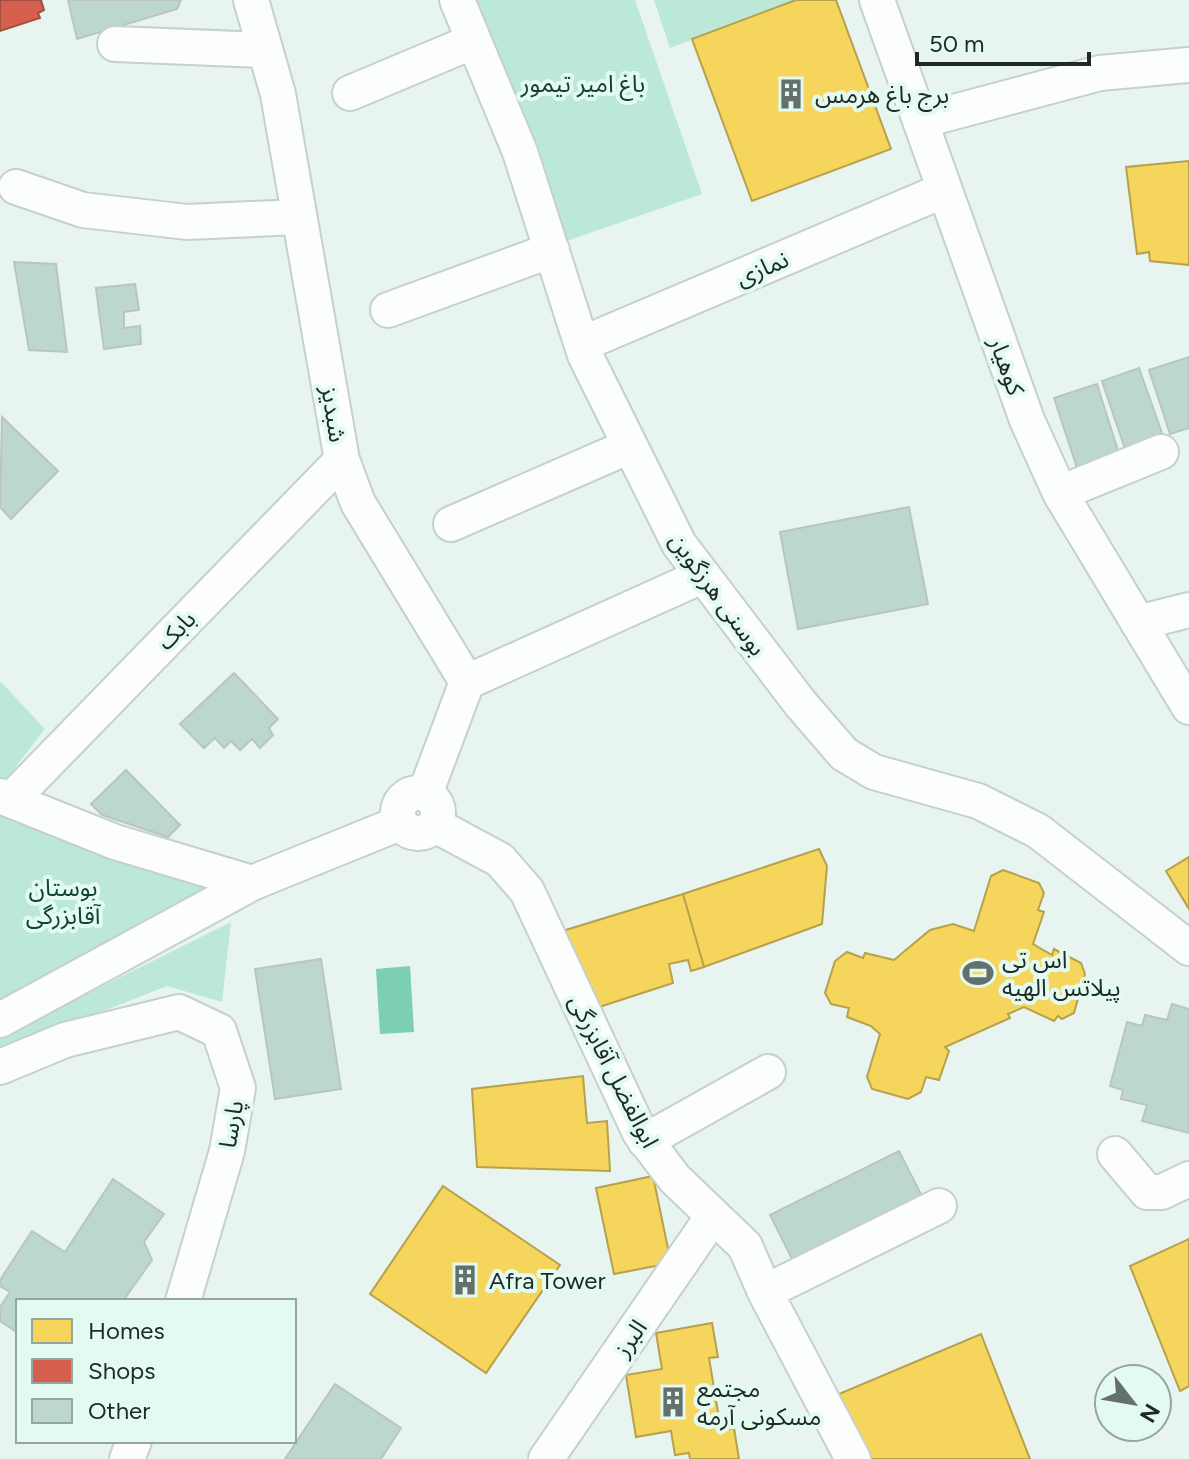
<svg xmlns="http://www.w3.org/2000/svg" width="1189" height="1459" viewBox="0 0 1189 1459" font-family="Figtree,'Noto Sans Arabic',sans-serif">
  <rect width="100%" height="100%" fill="#e8f4ef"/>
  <!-- green -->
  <path fill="#bce8d7" d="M 465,0 L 635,0 L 702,194 L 558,244 Z
    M 654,0 L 798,0 L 670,48 Z
    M 0,681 L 45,729 L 0,787 Z
    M 0,806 L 224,884 L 0,1009 Z
    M 231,922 L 222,1002 L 167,986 L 0,1052 L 0,1037 Z"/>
  <!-- water -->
  <path fill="#7cceb4" d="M 410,966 L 414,1032 L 380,1034 L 376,969 Z"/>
  <!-- homes -->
  <path fill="#f6d55c" stroke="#b6a14c" stroke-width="2" d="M 796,0 L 836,0 L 891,149 L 752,201 L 692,39 Z
    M 1189,161 L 1189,265 L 1150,261 L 1149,252 L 1137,254 L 1126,167 Z
    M 819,849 L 827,866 L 822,924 L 704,967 L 683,894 Z
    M 1189,857 L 1189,909 L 1166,871 Z
    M 1003,870 L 1039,883 L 1044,893 L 1038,910 L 1044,912 L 1033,944 L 1052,955 L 1054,949 L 1081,963 L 1085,974 L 1074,1013 L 1062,1019 L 1058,1016 L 1054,1021 L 1024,1007 L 1008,1014 L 1010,1018 L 945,1047 L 949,1051 L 939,1080 L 926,1077 L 921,1092 L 908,1099 L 872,1089 L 867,1077 L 880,1034 L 871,1026 L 847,1017 L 849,1008 L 831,1004 L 825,993 L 835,961 L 847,952 L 863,958 L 865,953 L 894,960 L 930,930 L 953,924 L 974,931 L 991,876 Z
    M 683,894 L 704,967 L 691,971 L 688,960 L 669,964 L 673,983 L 590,1010 L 556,933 Z
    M 583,1076 L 587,1123 L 607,1121 L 610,1171 L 477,1167 L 472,1089 Z
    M 653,1176 L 671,1263 L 614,1274 L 596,1188 Z
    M 443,1186 L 560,1265 L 486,1373 L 370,1294 Z
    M 1189,1239 L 1189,1386 L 1180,1391 L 1130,1266 Z
    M 712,1323 L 718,1357 L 709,1358 L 721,1430 L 734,1428 L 739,1459 L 690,1459 L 689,1453 L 675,1455 L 671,1431 L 636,1437 L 626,1375 L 662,1369 L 656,1333 Z
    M 981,1334 L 1030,1459 L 870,1459 L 839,1394 Z"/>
  <!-- shops -->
  <path fill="#d6604d" stroke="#9f5041" stroke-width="2" d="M 0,0 L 41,0 L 44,10 L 38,13 L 40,18 L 0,31 Z"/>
  <!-- building -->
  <path fill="#bcd7cd" stroke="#bac5c0" stroke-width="2" d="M 68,0 L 181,0 L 177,9 L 77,39 Z
    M 14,262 L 56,264 L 67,352 L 29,350 Z
    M 135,284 L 139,310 L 124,312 L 124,328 L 140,326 L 141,344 L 104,349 L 96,288 Z
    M 1189,357 L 1189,428 L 1170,434 L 1149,370 Z
    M 1139,368 L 1163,436 L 1125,449 L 1102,381 Z
    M 1097,384 L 1120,457 L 1078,471 L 1054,398 Z
    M 2,417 L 58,471 L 11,519 L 0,507 Z
    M 909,507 L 928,604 L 798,629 L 780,532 Z
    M 234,673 L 278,719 L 269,728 L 273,735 L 260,748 L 252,739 L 240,750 L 231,741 L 224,748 L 215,738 L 204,748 L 180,724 Z
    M 126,770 L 180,825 L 168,837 L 102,815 L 91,804 Z
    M 321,959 L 341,1089 L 275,1099 L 255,969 Z
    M 1172,1004 L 1189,1009 L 1189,1133 L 1142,1121 L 1147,1105 L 1121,1099 L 1123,1090 L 1110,1086 L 1127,1022 L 1142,1026 L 1145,1015 L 1167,1020 Z
    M 899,1151 L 927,1206 L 798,1271 L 770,1215 Z
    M 113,1179 L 164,1214 L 144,1242 L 152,1260 L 123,1301 L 18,1301 L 18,1333 L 0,1321 L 0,1307 L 10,1292 L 0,1286 L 0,1280 L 32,1231 L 65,1252 Z
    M 335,1384 L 401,1428 L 381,1459 L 285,1459 Z"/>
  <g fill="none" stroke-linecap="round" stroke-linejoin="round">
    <!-- minor casing -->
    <g stroke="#c6d0cc" stroke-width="38">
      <path id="minor" d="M 251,0 L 278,94 L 342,460 L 358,503 L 467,682
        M 457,0 L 520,152 L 585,355 L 679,544 L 800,703 L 844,754 L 874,772 L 978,801 L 1038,831 L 1189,948
        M 877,0 L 1027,420 L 1060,493 L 1189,707
        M 115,44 L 265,50
        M 350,93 L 474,41
        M 920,121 L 1100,73 L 1189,65
        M 16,187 L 83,210 L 187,222 L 297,217
        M 388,310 L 552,250
        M 582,344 L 942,191
        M 1060,493 L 1161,452
        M 451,524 L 630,446
        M 1138,623 L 1189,610
        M 467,682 L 700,577
        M398 813a20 20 0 1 1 40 0a20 20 0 1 1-40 0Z
        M 425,794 L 467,682
        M 0,796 L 115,842 L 252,883 L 400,823
        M 11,800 L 342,460
        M 435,825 L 500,860 L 527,891 L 640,1133 L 675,1179 L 745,1246 L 765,1292 L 853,1459
        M 0,1020 L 252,883
        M 0,1067 L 65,1040 L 179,1012 L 219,1031 L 238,1088 L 227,1151 L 183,1301
        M 645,1141 L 768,1072
        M 1115,1154 L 1147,1192 L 1162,1192 L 1189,1179
        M 765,1292 L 939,1206
        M 127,1459 L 134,1441
        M 546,1459 L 713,1216"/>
    </g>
    <!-- minor -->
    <use href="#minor" stroke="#fcfdfd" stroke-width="34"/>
  </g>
  <!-- icons -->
  <defs>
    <g id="building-bare" transform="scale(2.4)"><path d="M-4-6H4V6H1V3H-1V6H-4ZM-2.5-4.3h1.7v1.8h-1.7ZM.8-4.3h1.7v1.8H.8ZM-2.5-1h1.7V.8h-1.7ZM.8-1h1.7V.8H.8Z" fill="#65706c" stroke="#e2faf0" stroke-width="2.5" paint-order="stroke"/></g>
    <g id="stadium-bare" transform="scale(2.4)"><path d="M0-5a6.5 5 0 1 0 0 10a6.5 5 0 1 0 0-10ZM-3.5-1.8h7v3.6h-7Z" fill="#65706c" stroke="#e2faf0" stroke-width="2.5" paint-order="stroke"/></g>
  </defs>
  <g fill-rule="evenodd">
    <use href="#building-bare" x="791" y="94"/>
    <use href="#stadium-bare" x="978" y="973"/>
    <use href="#building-bare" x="465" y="1280"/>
    <use href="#building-bare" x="673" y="1402"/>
  </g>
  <g text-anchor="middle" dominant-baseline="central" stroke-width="8" stroke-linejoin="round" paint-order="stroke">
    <!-- park labels -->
    <g font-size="24" fill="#124234" stroke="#e2faf0">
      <text x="583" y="83">باغ امیر تیمور</text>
      <text x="63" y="887">بوستان<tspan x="63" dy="28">آقابزرگی</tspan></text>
    </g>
    <!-- poi labels -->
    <g font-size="24" fill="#1f2925" stroke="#e2faf0" text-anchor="start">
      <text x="815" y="94">برج باغ هرمس</text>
      <text x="1002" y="959">اس تی<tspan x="1002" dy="28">پیلاتس الهیه</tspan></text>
      <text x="489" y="1280">Afra Tower</text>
      <text x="697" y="1388">مجتمع<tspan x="697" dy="28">مسکونی آرمه</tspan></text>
    </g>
    <!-- street labels -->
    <g font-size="24" fill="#1f2925" stroke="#e2faf0">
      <text transform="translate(762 268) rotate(-23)">نمازی</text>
      <text transform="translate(1007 366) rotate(70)">کوهیار</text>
      <text transform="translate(334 414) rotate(81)">شبدیز</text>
      <text transform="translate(718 594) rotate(54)">بوسنی هرزگوین</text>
      <text transform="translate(176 630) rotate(-46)">بابک</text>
      <text transform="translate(614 1071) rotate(63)">ابوالفضل آقابزرگی</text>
      <text transform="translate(231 1124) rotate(-80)">پارسا</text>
      <text transform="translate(630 1338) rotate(-55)">البرز</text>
    </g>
  </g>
  <!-- legend -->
  <rect x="16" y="1299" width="280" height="144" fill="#e2faf0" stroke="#94a69f" stroke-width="2"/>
  <rect x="32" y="1319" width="40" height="24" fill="#f6d55c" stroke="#94a69f" stroke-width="2"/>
  <text x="88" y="1339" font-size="24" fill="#1f2925">Homes</text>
  <rect x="32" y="1359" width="40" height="24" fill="#d6604d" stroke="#94a69f" stroke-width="2"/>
  <text x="88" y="1379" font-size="24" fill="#1f2925">Shops</text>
  <rect x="32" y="1399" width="40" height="24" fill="#bcd7cd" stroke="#94a69f" stroke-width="2"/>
  <text x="88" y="1419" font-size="24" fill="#1f2925">Other</text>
  <!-- north arrow -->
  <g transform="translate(1133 1403) rotate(121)"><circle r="38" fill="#e2faf0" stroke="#94a69f" stroke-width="2"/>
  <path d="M0-6L14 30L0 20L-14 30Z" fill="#65706c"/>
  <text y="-12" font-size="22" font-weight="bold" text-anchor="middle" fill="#1f2925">N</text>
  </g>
  <!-- scale -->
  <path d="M917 52v12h172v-12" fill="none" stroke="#1f2925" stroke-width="4"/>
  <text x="929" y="52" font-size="24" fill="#1f2925" stroke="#e2faf0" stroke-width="6" paint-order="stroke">50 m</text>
</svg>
